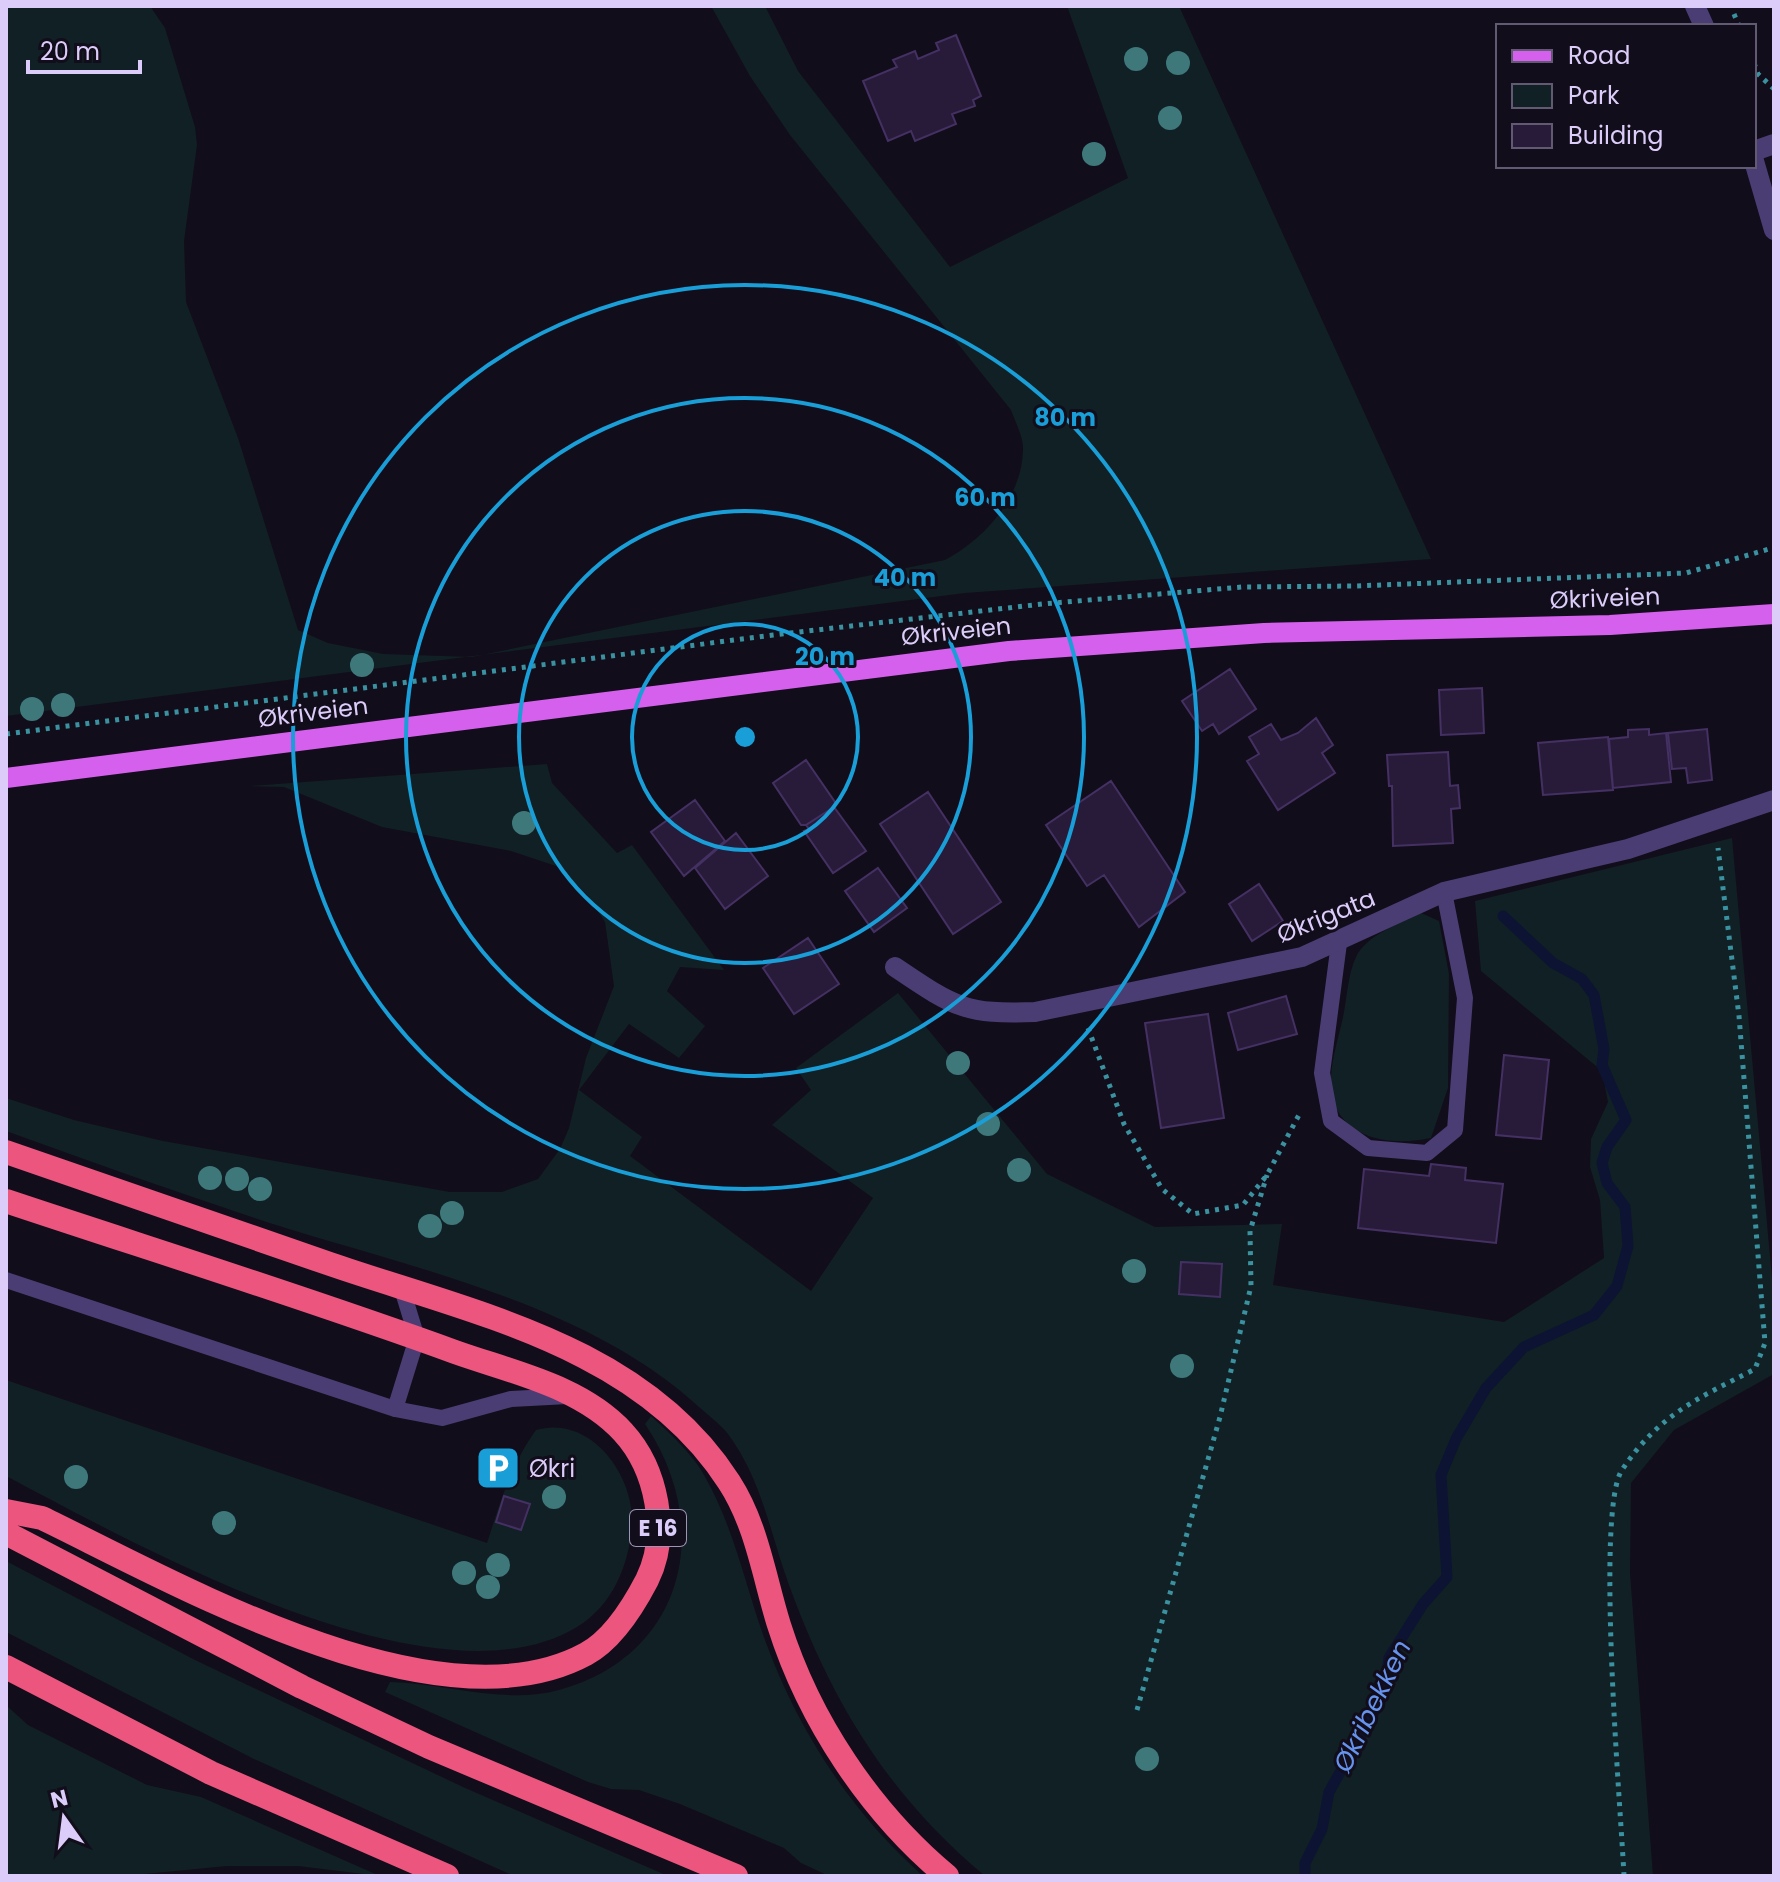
<svg xmlns="http://www.w3.org/2000/svg" width="1780" height="1882" viewBox="0 0 1780 1882" font-family="Poppins,sans-serif">
  <rect width="100%" height="100%" fill="#120d1a"/>
  <!-- green -->
  <path fill="#112024" d="M 6,6 L 150,6 L 165,28 L 195,127 L 197,145 L 184,241 L 186,302 L 238,438 L 298,630 L 328,643 L 383,654 L 472,657 L 945,560 C 986,538 1024,495 1023,446 C 1022,435 1015,421 1011,410 L 790,135 L 750,76 L 711,6 L 765,6 L 798,71 L 950,267 L 1128,178 L 1067,6 L 1179,6 L 1431,559 L 965,593 L 6,716 Z
    M 547,764 L 552,783 L 617,853 L 632,845 L 724,970 L 680,967 L 667,991 L 705,1026 L 679,1058 L 629,1024 L 579,1090 L 642,1137 L 630,1156 L 811,1291 L 873,1198 L 772,1125 L 811,1090 L 796,1068 L 898,993 L 1047,1174 L 1155,1227 L 1282,1224 L 1273,1285 L 1504,1322 L 1604,1258 L 1600,1200 L 1590,1167 L 1591,1139 L 1608,1102 L 1602,1071 L 1481,971 L 1475,901 L 1732,838 L 1774,1300 L 1774,1374 L 1674,1430 L 1631,1483 L 1630,1573 L 1653,1876 L 985,1876 C 889,1796 832,1703 789,1585 C 770,1533 762,1480 728,1434 C 720,1424 708,1415 699,1407 C 587,1304 415,1269 273,1224 C 184,1195 95,1163 6,1131 L 6,1098 L 74,1120 L 163,1141 L 450,1192 L 502,1192 L 538,1179 L 560,1149 L 569,1128 L 586,1058 L 614,986 L 605,922 L 587,895 L 559,867 L 511,851 L 382,827 L 284,787 L 249,786 Z
    M 1421,913 L 1439,921 L 1449,974 L 1448,1088 L 1431,1138 C 1385,1148 1328,1136 1331,1077 C 1332,1057 1339,1036 1343,1017 C 1347,999 1348,973 1356,957 C 1366,935 1401,923 1421,913 Z
    M 6,1380 L 487,1543 C 500,1503 511,1464 536,1430 C 590,1414 635,1475 632,1525 C 629,1565 613,1605 577,1627 C 435,1713 137,1545 6,1476 Z
    M 651,1416 C 669,1433 692,1453 704,1475 C 734,1527 745,1585 765,1640 C 798,1731 851,1812 923,1876 L 829,1876 L 801,1863 L 784,1848 L 680,1804 L 639,1790 L 611,1789 L 588,1782 L 385,1692 L 390,1682 C 445,1683 504,1705 559,1690 C 686,1655 714,1526 645,1424 Z
    M 6,1561 L 195,1660 L 463,1787 L 668,1876 L 514,1876 L 254,1759 L 6,1632 Z
    M 6,1705 L 28,1725 L 147,1785 L 201,1797 L 380,1876 L 298,1866 L 227,1866 L 124,1876 L 6,1876 Z"/>
  <g fill="none" stroke-linecap="round" stroke-linejoin="round">
    <!-- stream -->
    <path stroke="#0d1333" stroke-width="11" d="M 1305,1876 L 1305,1863 L 1322,1829 L 1329,1792 L 1384,1694 L 1389,1658 L 1423,1604 L 1447,1577 L 1441,1475 L 1456,1439 L 1486,1388 L 1524,1347 L 1594,1315 L 1617,1286 L 1628,1246 L 1625,1207 L 1607,1183 L 1602,1163 L 1607,1147 L 1626,1120 L 1602,1065 L 1604,1049 L 1594,995 L 1582,979 L 1553,963 L 1503,916"/>
  </g>
  <!-- building -->
  <path fill="#271b39" stroke="#443063" stroke-width="2" d="M 956,35 L 981,96 L 973,100 L 975,106 L 952,114 L 956,124 L 915,141 L 911,131 L 888,141 L 863,81 L 897,67 L 893,60 L 915,51 L 918,59 L 939,50 L 936,43 Z
    M 1230,669 L 1256,709 L 1219,734 L 1213,724 L 1202,731 L 1182,701 Z
    M 1482,688 L 1484,733 L 1441,735 L 1439,690 Z
    M 1316,718 L 1333,745 L 1322,753 L 1335,773 L 1278,810 L 1247,761 L 1259,754 L 1249,737 L 1271,724 L 1281,740 L 1298,733 Z
    M 1649,729 L 1649,735 L 1666,733 L 1671,782 L 1613,788 L 1609,739 L 1628,737 L 1628,730 Z
    M 1707,729 L 1712,780 L 1688,783 L 1686,768 L 1672,769 L 1668,733 Z
    M 1608,737 L 1613,790 L 1543,795 L 1538,743 Z
    M 1448,752 L 1450,786 L 1458,785 L 1460,808 L 1451,809 L 1453,843 L 1393,846 L 1392,786 L 1389,786 L 1387,755 Z
    M 806,760 L 835,802 L 834,807 L 806,825 L 801,825 L 773,783 Z
    M 1111,781 L 1185,892 L 1139,927 L 1104,875 L 1087,886 L 1046,825 Z
    M 928,792 L 1001,902 L 953,934 L 880,824 Z
    M 695,800 L 725,841 L 684,876 L 651,832 Z
    M 834,807 L 866,851 L 833,873 L 804,831 L 809,829 L 806,825 Z
    M 736,833 L 768,876 L 725,909 L 695,868 Z
    M 878,868 L 907,908 L 874,932 L 845,891 Z
    M 1259,884 L 1283,921 L 1252,941 L 1229,904 Z
    M 808,938 L 839,984 L 794,1014 L 763,968 Z
    M 1286,996 L 1297,1034 L 1238,1050 L 1228,1013 Z
    M 1208,1014 L 1224,1118 L 1161,1128 L 1145,1023 Z
    M 1504,1055 L 1549,1060 L 1541,1139 L 1496,1135 Z
    M 1431,1164 L 1466,1168 L 1465,1180 L 1503,1184 L 1496,1243 L 1358,1228 L 1364,1169 L 1429,1176 Z
    M 1181,1262 L 1222,1264 L 1220,1297 L 1179,1294 Z
    M 504,1496 L 530,1504 L 521,1530 L 496,1522 Z"/>
  <g fill="none" stroke-linecap="round" stroke-linejoin="round">
    <!-- path -->
    <path stroke="#3a91a0" stroke-width="5" stroke-dasharray="4 6" stroke-linecap="butt" d="M 1734,14 L 1739,26
      M 1754,63 L 1758,74 L 1774,89
      M 6,734 L 773,635 L 1042,604 L 1242,587 L 1355,586 L 1686,573 L 1769,549
      M 1088,1028 L 1124,1124 L 1162,1189 L 1193,1214 L 1243,1205 L 1267,1175 L 1300,1113
      M 1137,1710 L 1220,1417 L 1251,1286 L 1250,1231 L 1267,1175
      M 1624,1876 C 1621,1811 1595,1510 1622,1470 C 1659,1414 1699,1398 1755,1369 L 1765,1343 L 1739,1016 L 1718,848"/>
    <!-- service -->
    <path stroke="#4a3d74" stroke-width="16" d="M 1339,943 L 1322,1073 L 1331,1121 L 1368,1148 L 1427,1153 L 1455,1130 L 1465,998 L 1444,892
      M 6,1280 L 395,1409 L 442,1418 L 511,1399 L 568,1396
      M 395,1409 L 417,1338 L 402,1289"/>
    <!-- minor -->
    <path stroke="#4a3d74" stroke-width="20" d="M 1754,151 L 1774,144
      M 895,967 C 953,1006 964,1015 1035,1012 L 1302,957 L 1444,892 L 1628,849 L 1774,800"/>
    <!-- tertiary -->
    <path stroke="#4a3d74" stroke-width="20" d="M 1695,6 L 1704,26
      M 1754,161 L 1774,230"/>
    <!-- primary -->
    <path stroke="#d560ed" stroke-width="20" d="M 6,778 L 1009,651 L 1264,633 L 1610,625 L 1774,614"/>
    <!-- motorway -->
    <path stroke="#eb557e" stroke-width="24" d="M 6,1152 C 114,1189 222,1227 330,1264 C 472,1313 642,1346 729,1482 C 757,1525 764,1577 779,1625 C 809,1720 870,1812 947,1876
      M 6,1201 C 156,1251 307,1298 455,1352 C 511,1372 581,1386 623,1432 C 657,1469 670,1534 647,1580 C 634,1605 612,1640 586,1654 C 439,1734 176,1583 42,1518 L 6,1511
      M 6,1533 L 302,1687 L 429,1747 L 736,1876
      M 6,1667 L 211,1773 L 447,1876"/>
  </g>
  <!-- trees -->
  <g fill="#3e787b">
    <circle cx="1136" cy="59" r="12"/>
    <circle cx="1178" cy="63" r="12"/>
    <circle cx="1170" cy="118" r="12"/>
    <circle cx="1094" cy="154" r="12"/>
    <circle cx="362" cy="665" r="12"/>
    <circle cx="63" cy="705" r="12"/>
    <circle cx="32" cy="709" r="12"/>
    <circle cx="524" cy="823" r="12"/>
    <circle cx="958" cy="1063" r="12"/>
    <circle cx="988" cy="1124" r="12"/>
    <circle cx="1019" cy="1170" r="12"/>
    <circle cx="210" cy="1178" r="12"/>
    <circle cx="237" cy="1179" r="12"/>
    <circle cx="260" cy="1189" r="12"/>
    <circle cx="452" cy="1213" r="12"/>
    <circle cx="430" cy="1226" r="12"/>
    <circle cx="1134" cy="1271" r="12"/>
    <circle cx="1182" cy="1366" r="12"/>
    <circle cx="76" cy="1477" r="12"/>
    <circle cx="554" cy="1497" r="12"/>
    <circle cx="224" cy="1523" r="12"/>
    <circle cx="498" cy="1565" r="12"/>
    <circle cx="464" cy="1573" r="12"/>
    <circle cx="488" cy="1587" r="12"/>
    <circle cx="1147" cy="1759" r="12"/>
  </g>
  <!-- distance rings -->
  <g fill="none" stroke="#199ed8" stroke-width="4">
    <circle cx="745" cy="737" r="113"/>
    <circle cx="745" cy="737" r="226"/>
    <circle cx="745" cy="737" r="339"/>
    <circle cx="745" cy="737" r="452"/>
  </g>
  <!-- icons -->
  <defs>
    <g id="parking-square" transform="scale(2.3)"><rect x="-9" y="-9" width="18" height="18" rx="4" fill="#199ed8" stroke="#120d1a"/><path d="M-3.5-5.5H1a3.5 3.5 0 0 1 0 7H-1V5.5H-3.5ZM-1-3.4V-.6H.8a1.4 1.4 0 0 0 0-2.8Z" fill="#fff"/></g>
  </defs>
  <g fill-rule="evenodd">
    <use href="#parking-square" x="498" y="1468"/>
  </g>
  <g text-anchor="middle" dominant-baseline="central" stroke-width="6" stroke-linejoin="round" paint-order="stroke">
    <!-- shield labels -->
    <rect fill="#120d1a" stroke="#9f93b6" stroke-width="2" x="630" y="1510" width="56" height="36" rx="6"/>
    <g font-size="22" font-weight="bold" fill="#dbccf9">
      <text x="658" y="1528">E 16</text>
    </g>
    <!-- street labels -->
    <g font-size="24" fill="#dbccf9" stroke="#120d1a">
      <text transform="translate(1605 598) rotate(-2)">Økriveien</text>
      <text transform="translate(956 631) rotate(-6)">Økriveien</text>
      <text transform="translate(313 712) rotate(-7)">Økriveien</text>
      <text transform="translate(1326 916) rotate(-22)">Økrigata</text>
    </g>
    <!-- poi labels -->
    <g font-size="24" fill="#dbccf9" stroke="#120d1a" text-anchor="start">
      <text x="529" y="1468">Økri</text>
    </g>
    <!-- water labels -->
    <g font-size="26" font-style="italic" fill="#6693ed" stroke="#120d1a">
      <text transform="translate(1372 1706) rotate(-64)">Økribekken</text>
    </g>
  </g>
  <circle cx="745" cy="737" r="12" fill="#199ed8" stroke="#120d1a" stroke-width="4"/>
  <g font-size="24" text-anchor="middle" font-weight="bold" fill="#199ed8" stroke="#120d1a" stroke-width="6" stroke-linejoin="round" paint-order="stroke">
    <text x="1065" y="426">80 m</text>
    <text x="985" y="506">60 m</text>
    <text x="905" y="586">40 m</text>
    <text x="825" y="665">20 m</text>
  </g>
  <!-- border -->
  <rect width="1780" height="1882" fill="none" stroke="#dbccf9" stroke-width="16"/>
  <!-- legend -->
  <rect x="1496" y="24" width="260" height="144" fill="#120d1a" stroke="#625973" stroke-width="2"/>
  <rect x="1512" y="50" width="40" height="12" fill="#d560ed" stroke="#625973" stroke-width="2"/>
  <text x="1568" y="64" font-size="24" fill="#dbccf9">Road</text>
  <rect x="1512" y="84" width="40" height="24" fill="#112024" stroke="#625973" stroke-width="2"/>
  <text x="1568" y="104" font-size="24" fill="#dbccf9">Park</text>
  <rect x="1512" y="124" width="40" height="24" fill="#271b39" stroke="#625973" stroke-width="2"/>
  <text x="1568" y="144" font-size="24" fill="#dbccf9">Building</text>
  <!-- north arrow -->
  <g transform="translate(64 1818) rotate(346)" stroke="#120d1a" stroke-width="6" paint-order="stroke">
  <path d="M0-6L14 30L0 20L-14 30Z" fill="#dbccf9"/>
  <text y="-12" font-size="22" font-weight="bold" text-anchor="middle" fill="#dbccf9">N</text>
  </g>
  <!-- scale -->
  <path d="M28 60v12h112v-12" fill="none" stroke="#dbccf9" stroke-width="4"/>
  <text x="40" y="60" font-size="24" fill="#dbccf9" stroke="#120d1a" stroke-width="6" paint-order="stroke">20 m</text>
</svg>
